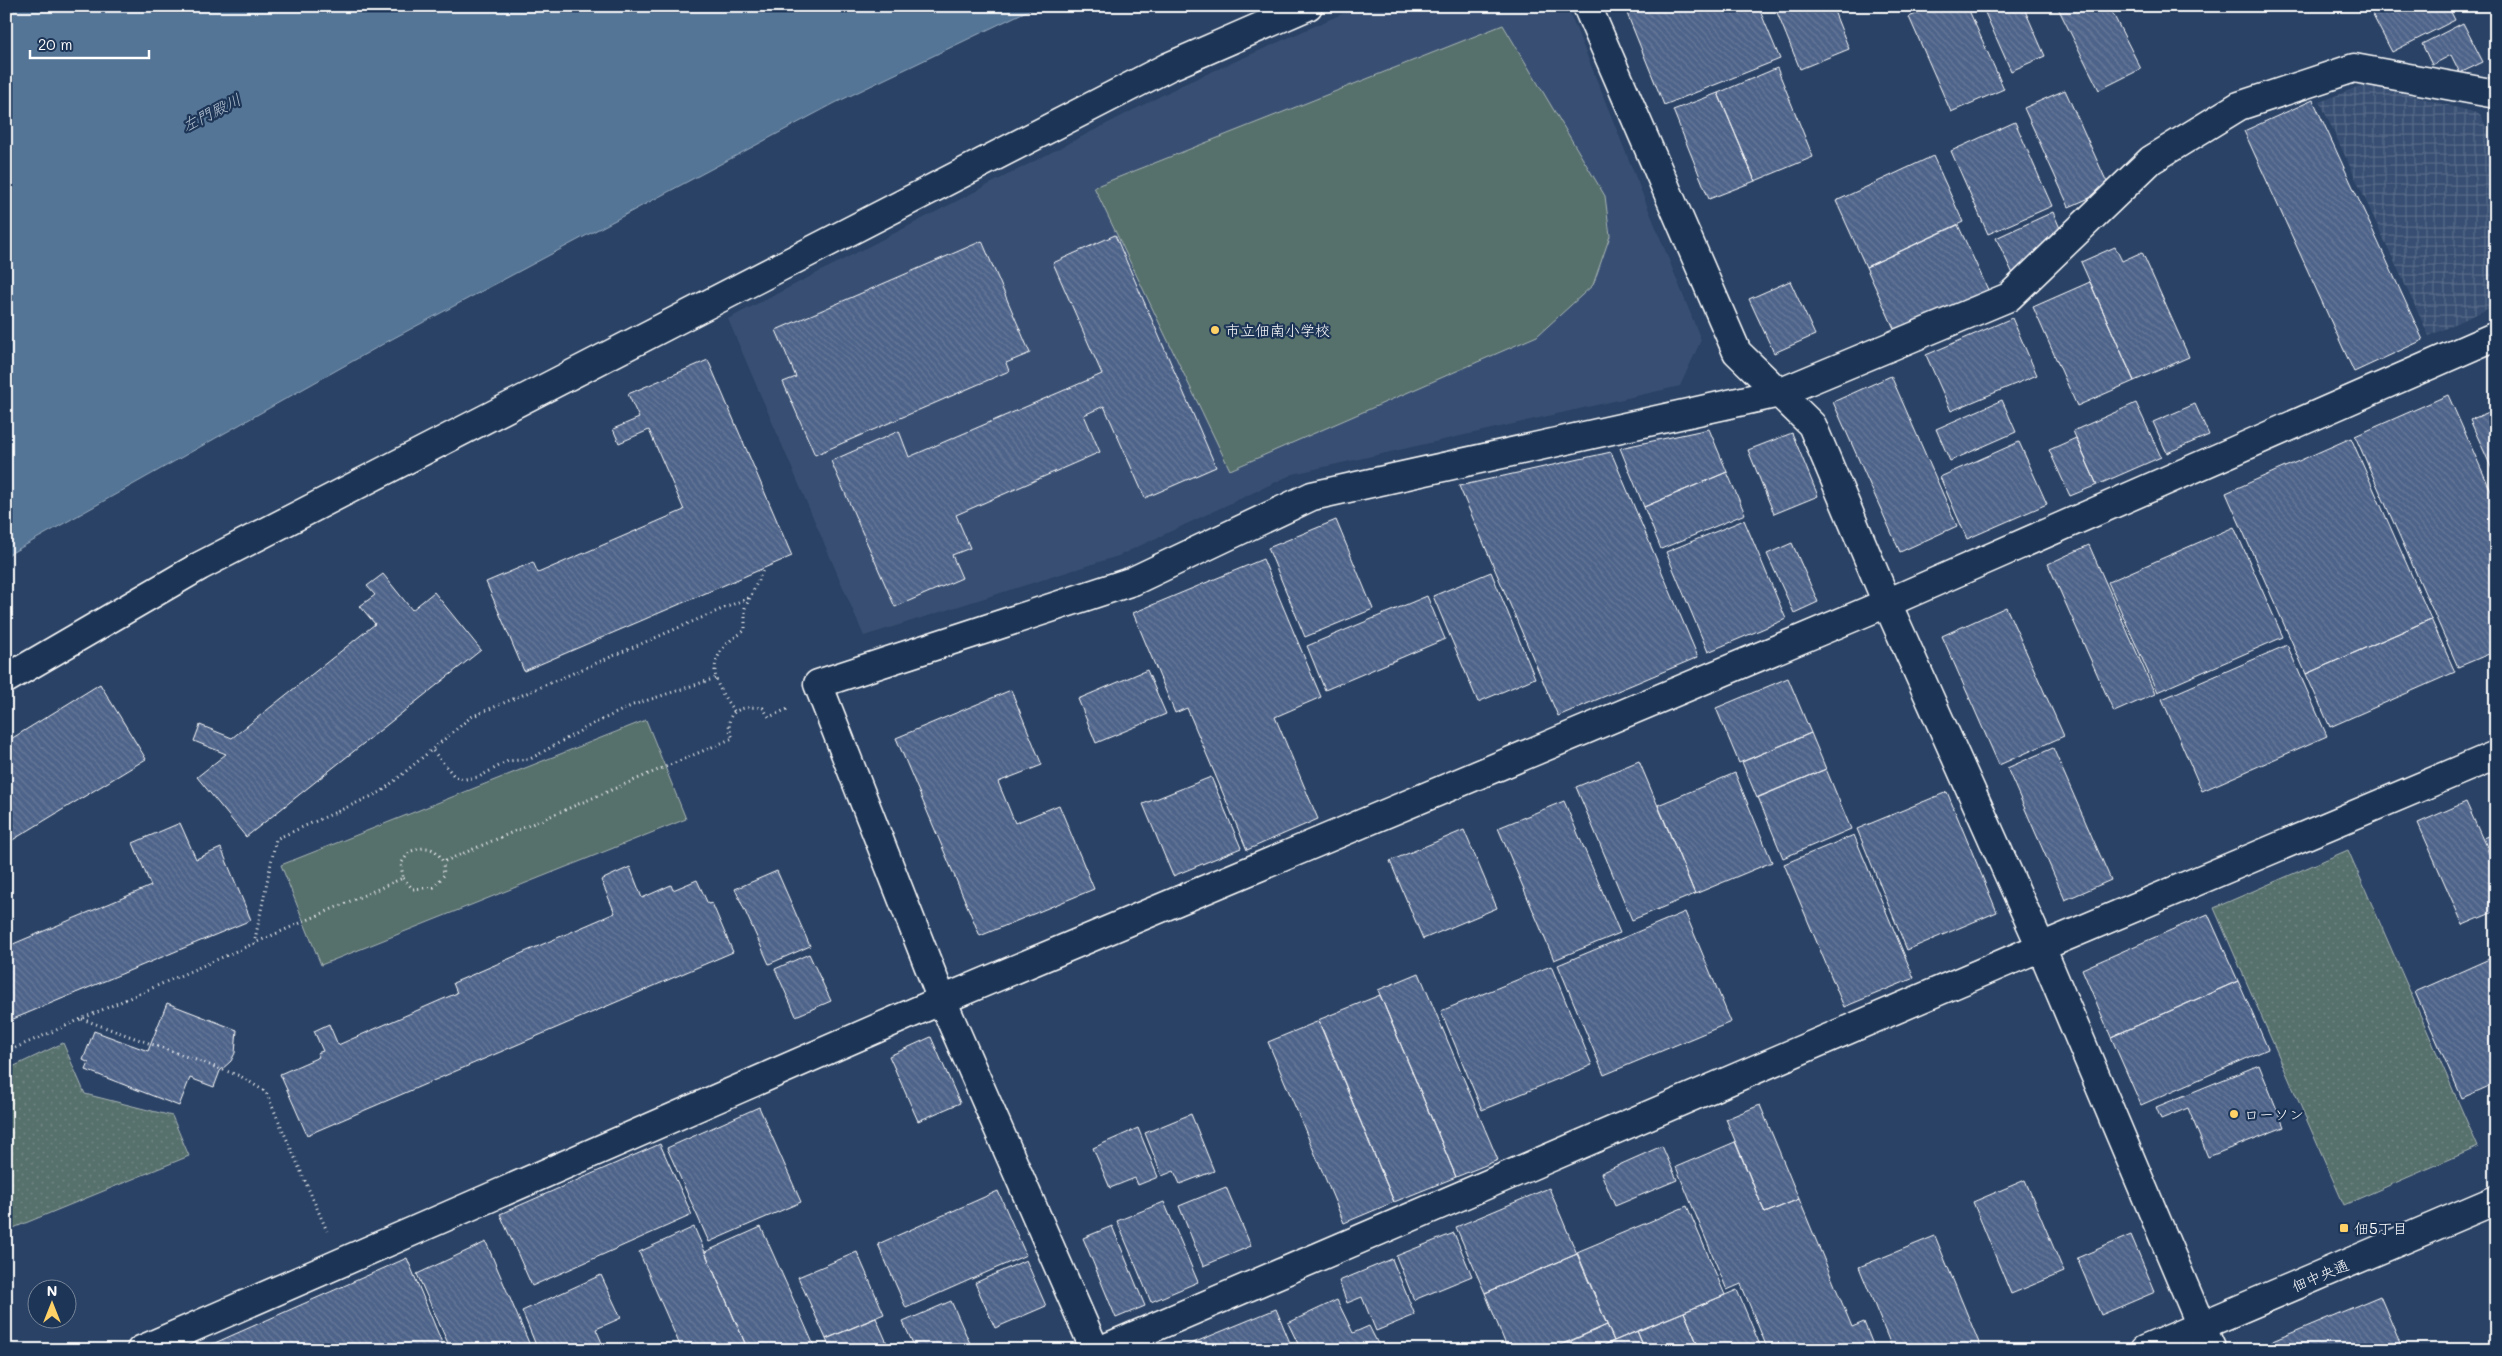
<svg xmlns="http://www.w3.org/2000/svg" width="2502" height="1356" viewBox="0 0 2502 1356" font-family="Mali,'Klee One',sans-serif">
  <defs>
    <pattern id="industrial-grid" width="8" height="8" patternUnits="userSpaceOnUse" patternTransform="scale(1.25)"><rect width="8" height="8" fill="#395073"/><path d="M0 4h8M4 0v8" fill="none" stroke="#576a88"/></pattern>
    <pattern id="park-dots" width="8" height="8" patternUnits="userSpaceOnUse" patternTransform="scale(1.25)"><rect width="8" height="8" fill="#566f6c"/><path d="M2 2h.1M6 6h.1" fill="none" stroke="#6f8582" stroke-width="1.8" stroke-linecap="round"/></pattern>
    <pattern id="building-back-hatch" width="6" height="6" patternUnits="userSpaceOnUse" patternTransform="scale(1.25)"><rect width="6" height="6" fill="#4e6389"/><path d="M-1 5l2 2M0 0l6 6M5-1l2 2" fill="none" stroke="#697a9b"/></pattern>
  </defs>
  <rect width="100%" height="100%" fill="#2a4265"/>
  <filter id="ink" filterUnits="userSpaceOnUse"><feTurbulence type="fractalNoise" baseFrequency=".02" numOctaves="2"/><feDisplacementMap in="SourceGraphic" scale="10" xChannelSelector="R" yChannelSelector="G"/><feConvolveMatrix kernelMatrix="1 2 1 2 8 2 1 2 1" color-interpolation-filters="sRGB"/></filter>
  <g filter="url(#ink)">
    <!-- built -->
    <path fill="#395073" d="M 1360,6 L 1567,6 L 1701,340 L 1680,386 L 1293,474 L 1118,556 L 864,636 L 728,319 L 1182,85 Z"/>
    <!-- industrial -->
    <path fill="url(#industrial-grid)" d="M 2367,83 L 2480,114 L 2496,149 L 2496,305 L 2429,336 L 2320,102 Z"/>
    <!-- green -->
    <path fill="#566f6c" stroke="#aab7b6" d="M 1503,25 L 1605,196 L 1610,236 L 1593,285 L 1537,336 L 1230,470 L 1094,187 Z
      M 646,720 L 686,819 L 321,965 L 281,865 Z"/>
    <!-- park -->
    <path fill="url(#park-dots)" stroke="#aab7b6" d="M 2348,850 L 2478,1147 L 2344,1205 L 2214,908 Z
      M 63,1043 L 85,1094 L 172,1116 L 189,1156 L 6,1231 L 6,1070 Z"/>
    <!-- water -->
    <path fill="#547496" stroke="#98acc0" d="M 6,6 L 1037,6 L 835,103 L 392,339 L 6,556 Z"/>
    <!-- building -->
    <path fill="url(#building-back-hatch)" stroke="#fff" d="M 1624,6 L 1758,6 L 1780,59 L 1664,105 Z
      M 1784,6 L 1832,6 L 1849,49 L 1800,69 L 1776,10 Z
      M 1934,6 L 1967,6 L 2004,89 L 1951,112 L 1909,17 Z
      M 1982,6 L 2023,6 L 2045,56 L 2011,71 Z
      M 2057,6 L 2109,6 L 2141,69 L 2099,90 Z
      M 2368,6 L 2448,6 L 2455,20 L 2392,52 Z
      M 2463,23 L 2483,62 L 2460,73 L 2451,55 L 2432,65 L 2422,44 Z
      M 1777,68 L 1813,157 L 1755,181 L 1718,93 Z
      M 2065,90 L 2110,189 L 2069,207 L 2024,108 Z
      M 1718,93 L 1755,181 L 1709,199 L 1673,110 Z
      M 2313,100 L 2423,340 L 2354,372 L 2244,131 Z
      M 2015,122 L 2052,206 L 1988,234 L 1951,151 Z
      M 1933,156 L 1963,222 L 1866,267 L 1836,201 Z
      M 2053,212 L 2062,233 L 2014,276 L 1996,238 Z
      M 1958,225 L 1990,294 L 1897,335 L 1866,267 Z
      M 1115,235 L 1216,467 L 1145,498 L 1104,406 L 1084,415 L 1100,452 L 956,515 L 970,548 L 952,555 L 962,578 L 895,607 L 831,461 L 899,431 L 909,457 L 1102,374 L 1053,263 Z
      M 982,241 L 1030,353 L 1006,363 L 1009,371 L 815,455 L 783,382 L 796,377 L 776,330 Z
      M 2115,247 L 2122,261 L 2142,252 L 2189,357 L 2134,381 L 2081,262 Z
      M 1790,281 L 1815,335 L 1774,353 L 1749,299 Z
      M 2090,282 L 2134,381 L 2077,406 L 2033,307 Z
      M 2012,318 L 2037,375 L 1951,411 L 1926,355 Z
      M 708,360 L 792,556 L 524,671 L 486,582 L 533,562 L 538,573 L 684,510 L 649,430 L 619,443 L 613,429 L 639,418 L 628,394 Z
      M 1891,376 L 1957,526 L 1900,552 L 1833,402 Z
      M 2448,395 L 2496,502 L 2496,651 L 2458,667 L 2355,436 Z
      M 2002,400 L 2016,432 L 1950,461 L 1936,429 Z
      M 2136,403 L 2161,457 L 2097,485 L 2073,431 Z
      M 2195,404 L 2209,435 L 2167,453 L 2153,422 Z
      M 2496,409 L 2496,478 L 2470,420 Z
      M 1709,429 L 1727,472 L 1644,507 L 1620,448 Z
      M 1792,433 L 1818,496 L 1774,514 L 1748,450 Z
      M 2076,438 L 2097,485 L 2070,496 L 2049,450 Z
      M 2351,438 L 2431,619 L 2306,674 L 2226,493 Z
      M 2019,442 L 2047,504 L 1967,539 L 1940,477 Z
      M 1611,452 L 1698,657 L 1558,716 L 1459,486 Z
      M 1727,472 L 1745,514 L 1661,549 L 1644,507 Z
      M 1336,520 L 1373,609 L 1305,637 L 1268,548 Z
      M 1744,520 L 1786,619 L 1708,652 L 1666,552 Z
      M 2234,527 L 2283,637 L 2157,692 L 2108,582 Z
      M 1792,543 L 1818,602 L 1794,613 L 1767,554 Z
      M 2089,545 L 2155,694 L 2114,712 L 2048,564 Z
      M 1263,559 L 1321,697 L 1275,717 L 1318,819 L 1247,850 L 1187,708 L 1175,713 L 1133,613 Z
      M 1491,572 L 1535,678 L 1478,702 L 1433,596 Z
      M 383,574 L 412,610 L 434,592 L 481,650 L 246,837 L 197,777 L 226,754 L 194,741 L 200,725 L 232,738 L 375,624 L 360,606 L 375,595 L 367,586 Z
      M 1427,596 L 1445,639 L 1325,690 L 1307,646 Z
      M 2006,607 L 2064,736 L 1999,765 L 1942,636 Z
      M 2431,619 L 2455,672 L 2330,727 L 2306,674 Z
      M 2287,645 L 2327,736 L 2202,791 L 2162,699 Z
      M 1147,670 L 1166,714 L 1096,743 L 1078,699 Z
      M 1788,678 L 1811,733 L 1739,763 L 1716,708 Z
      M 100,684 L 146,759 L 6,844 L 6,742 Z
      M 1011,690 L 1042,765 L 998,782 L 1015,823 L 1059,805 L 1094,889 L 980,936 L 896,738 Z
      M 1811,733 L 1826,769 L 1757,798 L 1742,762 Z
      M 2053,748 L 2111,880 L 2065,900 L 2007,768 Z
      M 1639,761 L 1695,894 L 1632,920 L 1576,787 Z
      M 1826,769 L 1851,829 L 1783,858 L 1758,797 Z
      M 1735,773 L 1772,862 L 1695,894 L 1658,805 Z
      M 1211,777 L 1241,848 L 1173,876 L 1143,804 Z
      M 1947,792 L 1997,912 L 1907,950 L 1857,829 Z
      M 1564,801 L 1620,933 L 1554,960 L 1498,828 Z
      M 2466,802 L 2496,869 L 2496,911 L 2463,925 L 2418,823 Z
      M 180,823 L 196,859 L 221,848 L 251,920 L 6,1022 L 6,947 L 151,886 L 133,843 Z
      M 1464,830 L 1497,908 L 1423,939 L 1390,861 Z
      M 2496,833 L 2496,865 L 2484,838 Z
      M 1854,835 L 1914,978 L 1844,1007 L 1784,864 Z
      M 630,867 L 642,898 L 671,885 L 673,890 L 697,880 L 708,904 L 712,903 L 733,952 L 307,1135 L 280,1074 L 319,1057 L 317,1053 L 323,1051 L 314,1031 L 329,1024 L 338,1045 L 457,993 L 453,983 L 615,913 L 601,880 Z
      M 777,871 L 810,946 L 769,964 L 735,889 Z
      M 1685,912 L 1731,1022 L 1604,1075 L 1558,965 Z
      M 2208,914 L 2238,981 L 2111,1037 L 2082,969 Z
      M 809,954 L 831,1001 L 796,1016 L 775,969 Z
      M 2496,956 L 2496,1083 L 2462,1098 L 2415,992 Z
      M 1551,966 L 1592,1065 L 1482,1110 L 1441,1011 Z
      M 1419,973 L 1498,1160 L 1456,1177 L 1378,990 Z
      M 2238,981 L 2268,1049 L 2141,1105 L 2111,1037 Z
      M 1380,995 L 1456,1177 L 1394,1202 L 1318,1020 Z
      M 167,1003 L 237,1030 L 235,1053 L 231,1061 L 220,1071 L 214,1087 L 190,1078 L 179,1106 L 86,1070 L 89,1063 L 83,1060 L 94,1031 L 148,1051 Z
      M 1319,1021 L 1394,1202 L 1344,1223 L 1268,1042 Z
      M 931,1037 L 960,1103 L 918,1121 L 889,1056 Z
      M 2259,1065 L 2284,1127 L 2208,1157 L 2188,1108 L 2161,1119 L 2156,1107 Z
      M 1760,1105 L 1799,1199 L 1765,1213 L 1726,1119 Z
      M 759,1107 L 801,1202 L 709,1242 L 667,1148 Z
      M 1191,1114 L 1214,1171 L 1180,1184 L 1174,1171 L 1162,1176 L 1145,1133 Z
      M 1138,1128 L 1158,1177 L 1138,1185 L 1135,1178 L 1110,1188 L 1093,1148 Z
      M 1735,1142 L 1765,1213 L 1799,1199 L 1852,1327 L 1864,1322 L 1875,1350 L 1768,1350 L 1741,1284 L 1727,1290 L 1676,1167 Z
      M 660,1144 L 692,1215 L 532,1286 L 500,1214 Z
      M 1662,1146 L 1677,1180 L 1615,1206 L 1601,1173 Z
      M 2025,1180 L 2064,1272 L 2011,1294 L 1973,1202 Z
      M 1226,1187 L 1251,1246 L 1203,1266 L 1179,1206 Z
      M 1549,1188 L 1577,1254 L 1485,1293 L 1456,1227 Z
      M 998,1191 L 1026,1255 L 906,1308 L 878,1244 Z
      M 1164,1202 L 1198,1282 L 1151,1302 L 1117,1221 Z
      M 1687,1206 L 1725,1295 L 1614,1341 L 1577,1252 Z
      M 1112,1226 L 1145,1306 L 1116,1318 L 1083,1238 Z
      M 694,1227 L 705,1252 L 748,1350 L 682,1350 L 639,1252 Z
      M 761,1227 L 816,1350 L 748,1350 L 705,1252 Z
      M 1454,1233 L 1472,1276 L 1414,1300 L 1396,1256 Z
      M 2131,1235 L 2155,1292 L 2101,1315 L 2077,1258 Z
      M 1935,1236 L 1982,1350 L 1893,1350 L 1859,1267 Z
      M 486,1242 L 532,1350 L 451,1350 L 417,1274 Z
      M 857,1252 L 884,1314 L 826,1339 L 798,1277 Z
      M 1577,1254 L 1607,1325 L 1548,1350 L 1508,1350 L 1485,1293 Z
      M 407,1258 L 445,1350 L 199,1350 Z
      M 1392,1259 L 1415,1315 L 1376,1331 L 1362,1297 L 1347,1303 L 1339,1281 Z
      M 1026,1260 L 1046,1306 L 995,1328 L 975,1283 Z
      M 601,1275 L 621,1318 L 596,1329 L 605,1350 L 538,1350 L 522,1311 Z
      M 1737,1290 L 1762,1350 L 1700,1350 L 1684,1312 Z
      M 2380,1296 L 2403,1350 L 2251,1350 Z
      M 1337,1300 L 1353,1333 L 1369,1326 L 1381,1350 L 1301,1350 L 1288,1323 Z
      M 951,1301 L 973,1350 L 916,1350 L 903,1322 Z
      M 1276,1309 L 1293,1350 L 1176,1350 Z
      M 1684,1312 L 1700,1350 L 1645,1350 L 1637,1331 Z
      M 876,1318 L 890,1350 L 831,1350 L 826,1339 Z
      M 1607,1325 L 1614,1341 L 1593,1350 L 1574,1350 L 1571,1341 Z
      M 1637,1331 L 1645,1350 L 1593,1350 L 1614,1341 Z
      M 1571,1341 L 1574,1350 L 1548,1350 Z"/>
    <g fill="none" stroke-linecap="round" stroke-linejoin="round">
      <!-- street casing -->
      <g stroke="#fff" stroke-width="31">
        <path id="street" d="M 1587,6 L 1737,352 L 1812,425 L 1887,603 L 2041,947 L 2201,1326
          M 6,679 L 200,566 L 1168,67 L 1308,6
          M 141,1350 L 942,1000 L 1887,603 L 2496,336
          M 1095,1350 L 942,1000 L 818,684 L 1133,581 L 1312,496 L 1779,393 L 2009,297 L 2151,160 L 2239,106 L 2354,68 L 2496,94
          M 1101,1350 L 2041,947 L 2496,755"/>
      </g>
      <!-- secondary casing -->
      <g stroke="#fff" stroke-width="31">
        <path id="secondary" d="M 2201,1326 L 2212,1350
          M 2144,1350 L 2496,1200"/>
      </g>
      <!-- path -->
      <path stroke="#fff" stroke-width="3" stroke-dasharray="1 4" stroke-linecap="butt" d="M 734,711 C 715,685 704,664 732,639 C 736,636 741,634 745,630 L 745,608 L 763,570
        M 433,751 L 455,777 L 465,779 L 479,777 L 508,761 L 530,759 L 591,725 L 633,705 L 716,678
        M 403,878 L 413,889 L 434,887 L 444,875 L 443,862
        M 254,944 L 276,839 L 381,792 L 471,717 L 750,597
        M 82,1019 L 240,1076 L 266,1092 L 327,1231
        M 6,1052 L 403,878 L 401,864 L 409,852 C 424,846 435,845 443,862 L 733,738 C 720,711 742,705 763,708 L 769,717 L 790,708"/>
      <!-- street -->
      <use href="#street" stroke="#1d3557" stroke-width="28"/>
      <!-- secondary -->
      <use href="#secondary" stroke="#1d3557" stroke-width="28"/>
    </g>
  </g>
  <!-- markers -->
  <g fill="#ffd166" stroke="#1d3557" stroke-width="2">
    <circle cx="1215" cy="330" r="5"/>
    <circle cx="2234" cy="1114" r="5"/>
    <rect x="2339" y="1223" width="10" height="10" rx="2.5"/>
  </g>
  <g text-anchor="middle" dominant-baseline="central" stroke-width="4.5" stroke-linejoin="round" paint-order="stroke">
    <!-- poi labels -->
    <g font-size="15" fill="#fff" stroke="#1d3557" text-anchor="start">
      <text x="1225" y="330">市立佃南小学校</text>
      <text x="2244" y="1114">ローソン</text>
      <text x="2354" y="1228">佃5丁目</text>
    </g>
    <!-- street labels -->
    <g font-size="15" fill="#fff" stroke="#1d3557">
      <text transform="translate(2320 1275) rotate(-23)">佃中央通</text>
    </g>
    <!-- water labels -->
    <g font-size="16" font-style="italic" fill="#b2c0d0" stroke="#1d3557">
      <text transform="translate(211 112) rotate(-27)">左門殿川</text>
    </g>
  </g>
  <!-- margin -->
  <rect width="2502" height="1356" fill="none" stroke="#1d3557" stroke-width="25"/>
  <rect x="12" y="12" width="2477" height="1331" fill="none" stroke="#fff" stroke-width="2" filter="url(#ink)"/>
  <!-- north arrow -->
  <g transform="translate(52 1304)"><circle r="24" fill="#1d3557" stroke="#77869a"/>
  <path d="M0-4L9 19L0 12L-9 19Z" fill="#ffd166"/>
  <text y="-8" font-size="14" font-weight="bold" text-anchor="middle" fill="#ffffff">N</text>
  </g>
  <!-- scale -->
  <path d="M30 50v8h119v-8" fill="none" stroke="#ffffff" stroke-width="2.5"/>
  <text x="38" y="50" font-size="15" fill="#ffffff" stroke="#1d3557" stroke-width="4" paint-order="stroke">20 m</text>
</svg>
